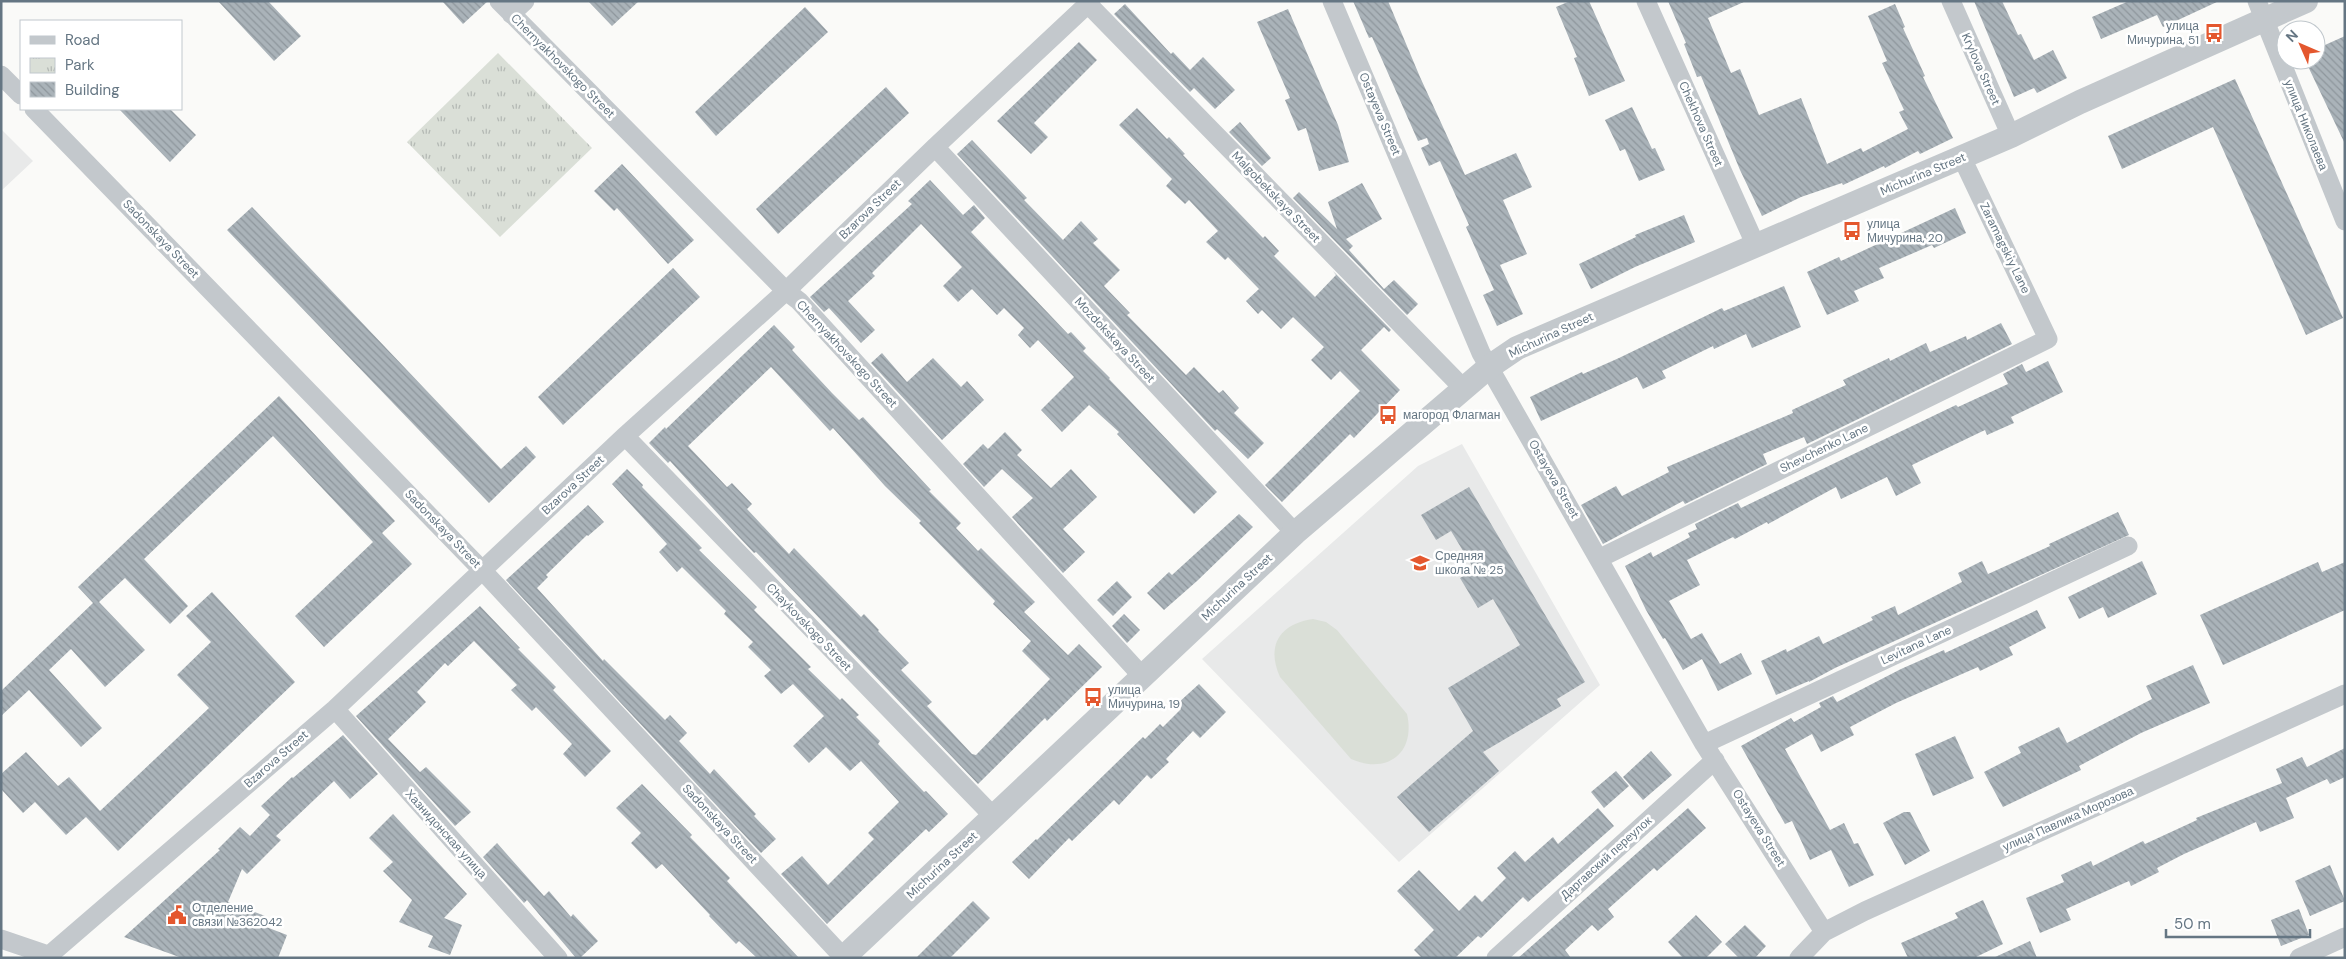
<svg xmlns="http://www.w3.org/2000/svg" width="2346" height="959" viewBox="0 0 2346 959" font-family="'DM Sans',sans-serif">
  <defs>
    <pattern id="park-tufts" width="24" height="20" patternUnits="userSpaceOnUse" patternTransform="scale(1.25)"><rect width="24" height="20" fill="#dadfd7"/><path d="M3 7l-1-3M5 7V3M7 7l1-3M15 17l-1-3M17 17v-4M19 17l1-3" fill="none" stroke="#b4b9b4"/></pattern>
    <pattern id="building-back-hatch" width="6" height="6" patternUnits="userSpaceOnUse" patternTransform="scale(1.25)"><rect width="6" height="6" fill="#aab3b9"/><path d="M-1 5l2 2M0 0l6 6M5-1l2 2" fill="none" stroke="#8e969c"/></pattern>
  </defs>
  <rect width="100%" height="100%" fill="#fafaf8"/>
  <!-- built -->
  <path fill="#e8e9e9" d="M 1,129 L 33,161 L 1,191 Z
    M 1462,444 L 1600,685 L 1399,862 L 1202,659 L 1418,466 Z"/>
  <!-- grass -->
  <path fill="#dadfd7" d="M 1313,619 L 1326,622 L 1337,630 L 1407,714 C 1416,753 1387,775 1351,759 L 1280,677 C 1266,646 1279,624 1313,619 Z"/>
  <!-- park -->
  <path fill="url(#park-tufts)" d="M 498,53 L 592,148 L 500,237 L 407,142 Z"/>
  <!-- building -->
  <path fill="url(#building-back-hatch)" fill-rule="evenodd" d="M 218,1 L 268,1 L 301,36 L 274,61 Z
    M 442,1 L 488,1 L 463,24 Z
    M 588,1 L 639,1 L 612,26 Z
    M 1353,1 L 1388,1 L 1420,77 L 1465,175 L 1516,153 L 1532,187 L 1503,200 L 1527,254 L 1500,265 L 1523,314 L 1497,326 L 1483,295 L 1494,290 L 1466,227 L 1469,225 L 1440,161 L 1429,166 L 1421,148 L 1429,144 L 1427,138 L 1418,141 L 1372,37 L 1369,38 Z
    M 1570,1 L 1589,1 L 1625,81 L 1589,96 L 1574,58 L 1577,57 L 1556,7 Z
    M 1668,1 L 1746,1 L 1708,18 L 1731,73 L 1740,69 L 1759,115 L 1801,98 L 1827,164 L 1861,148 L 1863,152 L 1908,129 L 1899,112 L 1904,110 L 1882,63 L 1887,61 L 1868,16 L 1895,4 L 1905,27 L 1903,28 L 1925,76 L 1923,77 L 1953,138 L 1920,154 L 1918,151 L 1885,168 L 1884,166 L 1843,185 L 1842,183 L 1801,197 L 1762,216 L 1740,170 L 1701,76 L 1697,77 L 1684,44 L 1686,43 Z
    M 1974,1 L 2002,1 L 2018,35 L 2021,34 L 2034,60 L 2053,50 L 2067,78 L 2037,93 L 2034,88 L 2014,97 Z
    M 2129,1 L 2219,1 L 2163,27 L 2157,15 L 2101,39 L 2092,17 Z
    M 1125,4 L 1171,54 L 1173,52 L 1190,70 L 1203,57 L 1235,90 L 1215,109 L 1194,88 L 1190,92 L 1114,14 Z
    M 805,7 L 828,32 L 716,136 L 695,112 Z
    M 1288,9 L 1338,125 L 1349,162 L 1319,171 L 1306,128 L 1298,131 L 1285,100 L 1290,98 L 1257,22 Z
    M 2345,36 L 2345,144 L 2305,60 L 2316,60 L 2316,49 Z
    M 1079,42 L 1097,60 L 1034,123 L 1048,137 L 1031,154 L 997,121 Z
    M 2235,79 L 2343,318 L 2306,335 L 2213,127 L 2122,169 L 2108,136 Z
    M 886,87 L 909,113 L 778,234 L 756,209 Z
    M 1632,107 L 1652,149 L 1655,148 L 1665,170 L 1639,181 L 1625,149 L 1620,151 L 1605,120 Z
    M 1137,108 L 1167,139 L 1169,137 L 1185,154 L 1183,155 L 1208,181 L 1263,238 L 1265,236 L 1279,251 L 1274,256 L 1315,297 L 1336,275 L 1333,271 L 1391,330 L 1389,332 L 1384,327 L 1361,350 L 1400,390 L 1354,438 L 1350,434 L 1282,502 L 1265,485 L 1360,391 L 1340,371 L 1331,380 L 1311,360 L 1324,347 L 1293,317 L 1281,329 L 1262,310 L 1258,314 L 1246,301 L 1259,289 L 1228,257 L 1225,260 L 1206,242 L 1218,231 L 1189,200 L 1185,204 L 1166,186 L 1172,179 L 1119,125 Z
    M 119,109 L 170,109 L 196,135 L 170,162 Z
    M 1240,122 L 1271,158 L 1262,166 L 1229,132 Z
    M 972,140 L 1027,198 L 1024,200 L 1063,240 L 1081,221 L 1098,239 L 1093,243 L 1120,270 L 1104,286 L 1130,313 L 1127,315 L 1186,375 L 1194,367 L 1219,393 L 1223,390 L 1239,408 L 1234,413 L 1264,443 L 1248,459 L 1217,429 L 1215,431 L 957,154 Z
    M 622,164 L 694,240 L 668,264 L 617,208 L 614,211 L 594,191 Z
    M 930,180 L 963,215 L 974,205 L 985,218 L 971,232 L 1068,334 L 1071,332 L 1086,348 L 1083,351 L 1110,378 L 1109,379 L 1217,492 L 1194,514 L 1117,434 L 1119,432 L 1089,405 L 1062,432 L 1041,410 L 1074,377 L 1038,340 L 1030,348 L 1018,335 L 1024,328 L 1004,308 L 997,315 L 972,289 L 958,302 L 943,286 L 962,267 L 921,224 L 872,273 L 875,276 L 848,301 L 875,330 L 861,343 L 829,308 L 824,312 L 810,297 L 912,204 L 908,201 Z
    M 1362,183 L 1382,219 L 1346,239 L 1353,246 L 1349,250 L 1384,289 L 1394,280 L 1418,304 L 1407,315 L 1293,198 L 1299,192 L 1337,229 L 1328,202 Z
    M 252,207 L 501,469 L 526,446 L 536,457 L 489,503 L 227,230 Z
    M 1955,208 L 1966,233 L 1934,248 L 1932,245 L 1879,268 L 1884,278 L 1854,291 L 1859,301 L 1827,315 L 1807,272 L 1839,257 L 1841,261 Z
    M 1684,215 L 1695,242 L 1635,267 L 1591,289 L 1579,264 L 1636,237 L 1635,235 Z
    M 673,268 L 700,297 L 563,425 L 538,397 Z
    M 1784,286 L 1801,327 L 1752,348 L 1746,334 L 1714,349 L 1713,346 L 1662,371 L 1666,378 L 1643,389 L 1637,377 L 1541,421 L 1530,397 L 1582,372 L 1583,374 L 1619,358 L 1722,308 L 1724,311 Z
    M 2001,323 L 2012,344 L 1807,444 L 1804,437 L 1763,454 L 1767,464 L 1685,504 L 1683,501 L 1603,544 L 1581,505 L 1616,486 L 1622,496 L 1669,472 L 1667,467 L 1793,413 L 1792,410 L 1846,385 L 1843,380 L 1889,358 L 1890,361 L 1926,343 L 1930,352 L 1966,336 L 1967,340 Z
    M 774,325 L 795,347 L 792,350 L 832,393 L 859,420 L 863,417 L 931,490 L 929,491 L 961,523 L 956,528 L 978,551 L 981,548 L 1035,602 L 1024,612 L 1068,655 L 1079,644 L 1102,667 L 1047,721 L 1045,718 L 978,784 L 756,552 L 754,553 L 739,537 L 670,461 L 668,463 L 649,443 L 665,427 L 666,429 ZM 771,367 L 830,431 L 833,428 L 885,486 L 921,521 L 919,523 L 995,601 L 993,604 L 1031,641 L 1022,651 L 1050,679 L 976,755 L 972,754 L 927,706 L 932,702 L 901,670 L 909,663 L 878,631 L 879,630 L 864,614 L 861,617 L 794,548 L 789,554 L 747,509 L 752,504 L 732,483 L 727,487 L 688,446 Z
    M 882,353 L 907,382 L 933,358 L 961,387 L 967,381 L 984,400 L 942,440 L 871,363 Z
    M 2048,361 L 2063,392 L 2011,417 L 2014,423 L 1987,435 L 1985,430 L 1912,465 L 1921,483 L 1896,496 L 1887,477 L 1841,499 L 1836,487 L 1768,524 L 1767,522 L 1735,539 L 1733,537 L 1687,560 L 1700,585 L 1669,601 L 1691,639 L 1702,633 L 1720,664 L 1741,653 L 1752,674 L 1718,691 L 1702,659 L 1683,670 L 1665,638 L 1663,639 L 1646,610 L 1625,566 L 1651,552 L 1653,557 L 1690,537 L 1688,533 L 1697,529 L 1695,524 L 1738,503 L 1741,508 L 1956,405 L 1958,407 L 2008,384 L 2003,374 L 2022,364 L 2026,372 Z
    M 279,396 L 395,521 L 382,533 L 412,564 L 324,647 L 295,616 L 373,542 L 273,436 L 144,559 L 188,606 L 170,624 L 125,578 L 99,602 L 145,650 L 105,687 L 71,649 L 49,670 L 102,728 L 81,747 L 29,690 L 1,716 L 1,691 L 93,603 L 78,587 Z
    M 1005,432 L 1022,450 L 1017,455 L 1051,488 L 1071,469 L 1097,497 L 1063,529 L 1085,552 L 1063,573 L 1012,517 L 1033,498 L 1002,469 L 984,487 L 963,464 L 983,444 L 988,449 Z
    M 627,469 L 643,485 L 642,487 L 702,548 L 699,550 L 757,607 L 754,610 L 811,667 L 808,669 L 840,700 L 842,698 L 859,715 L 856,717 L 880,741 L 878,744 L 924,792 L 926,791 L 948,814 L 929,832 L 926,829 L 827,924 L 781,874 L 802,856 L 828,885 L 874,839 L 868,833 L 899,802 L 861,761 L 850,771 L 826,747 L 809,763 L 793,746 L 824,716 L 793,684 L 781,694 L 764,676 L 771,670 L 748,647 L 753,642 L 724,614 L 726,611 L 682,567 L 677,572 L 659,552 L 667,544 L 612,484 Z
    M 1469,487 L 1585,682 L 1557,699 L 1561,706 L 1483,752 L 1499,771 L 1429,832 L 1397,797 L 1473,731 L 1448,688 L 1520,645 L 1493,599 L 1478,608 L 1460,578 L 1474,569 L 1451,531 L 1436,540 L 1421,515 Z
    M 588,505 L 604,522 L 588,536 L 587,535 L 546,575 L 548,577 L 537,588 L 603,661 L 604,659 L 665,720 L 670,715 L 687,733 L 679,741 L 710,774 L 714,769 L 756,814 L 754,816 L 776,839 L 761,853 L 506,580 Z
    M 2118,512 L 2129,535 L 1835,668 L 1809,682 L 1809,681 L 1776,695 L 1761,661 L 1786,649 L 1787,652 L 1819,636 L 1823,644 L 1873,620 L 1871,617 L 1895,606 L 1898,615 L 1962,582 L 1958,573 L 1982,561 L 1988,574 L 2050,546 L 2049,544 Z
    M 1239,514 L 1253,527 L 1197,581 L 1164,610 L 1147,593 L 1169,572 L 1172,575 Z
    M 2142,561 L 2157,594 L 2108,618 L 2103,607 L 2079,619 L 2068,597 Z
    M 2318,562 L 2322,572 L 2345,562 L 2345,610 L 2223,665 L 2200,615 Z
    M 1117,581 L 1132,597 L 1113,616 L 1097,600 Z
    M 212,592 L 295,682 L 118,851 L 86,817 L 66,835 L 35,802 L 23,813 L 1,789 L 1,774 L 26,752 L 58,786 L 69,777 L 100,811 L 209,708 L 177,675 L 211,642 L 186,616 Z
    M 480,606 L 520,648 L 518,649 L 556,687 L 553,690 L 611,751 L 585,777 L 563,754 L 572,744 L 536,707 L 532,711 L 511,690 L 517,685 L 474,641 L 448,666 L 445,663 L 417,692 L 426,702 L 388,739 L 420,772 L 426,767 L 471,812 L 455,826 L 356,716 Z
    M 2037,610 L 2046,628 L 2009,647 L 2013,655 L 1980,671 L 1978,667 L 1896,703 L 1850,727 L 1854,735 L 1821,752 L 1812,734 L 1785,749 L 1830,830 L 1844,823 L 1854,844 L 1858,843 L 1874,875 L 1849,887 L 1831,850 L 1810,860 L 1792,821 L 1785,824 L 1741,746 L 1791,718 L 1794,722 L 1821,707 L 1819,703 L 1833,696 L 1837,702 L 1901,669 L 1944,650 L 1945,653 Z
    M 1124,614 L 1140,630 L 1127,643 L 1112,626 Z
    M 2193,665 L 2210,703 L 2141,733 L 2079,766 L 2081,770 L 2003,807 L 1984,772 L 2021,753 L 2018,747 L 2059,727 L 2067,743 L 2152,699 L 2146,686 Z
    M 1199,684 L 1226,712 L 1200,738 L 1193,731 L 1166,759 L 1169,762 L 1151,779 L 1147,775 L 1119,805 L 1114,800 L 1072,841 L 1069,838 L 1029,879 L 1012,862 L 1036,839 L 1037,840 L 1143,737 L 1145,739 L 1160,724 L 1163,727 L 1181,709 L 1177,704 Z
    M 343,735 L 378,774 L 350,799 L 334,781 L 276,836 L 281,840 L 247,874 L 242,869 L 228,902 L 265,916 L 261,925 L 287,935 L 278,958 L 182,958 L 124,937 L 220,850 L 218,849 L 240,827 L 250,836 L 270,815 L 261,806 L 292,777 L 293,778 Z
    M 1955,736 L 1974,778 L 1933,796 L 1915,754 Z
    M 2345,748 L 2345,777 L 2330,784 L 2327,779 L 2286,798 L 2294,818 L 2260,832 L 2256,822 L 2184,854 L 2157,868 L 2159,872 L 2131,886 L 2129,881 L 2066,909 L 2071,920 L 2040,933 L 2026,898 L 2064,882 L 2061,875 L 2091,861 L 2093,866 L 2143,841 L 2145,844 L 2197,820 L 2196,818 L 2282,783 L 2276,769 L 2302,757 L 2307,767 Z
    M 1651,751 L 1672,775 L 1643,800 L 1623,777 Z
    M 1616,771 L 1629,786 L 1604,808 L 1591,792 Z
    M 642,784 L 692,835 L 690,837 L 730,878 L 727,881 L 799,958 L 757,958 L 739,941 L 736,944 L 709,916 L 710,915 L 662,864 L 656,869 L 631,843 L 641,833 L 616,808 Z
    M 1598,808 L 1614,826 L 1528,902 L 1523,897 L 1481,938 L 1478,936 L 1455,958 L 1422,958 L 1414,950 L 1434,930 L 1397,891 L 1419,870 L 1459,911 L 1475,895 L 1482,902 L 1506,878 L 1497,868 L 1515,851 L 1525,862 L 1553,837 L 1558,844 Z
    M 1688,808 L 1706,828 L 1657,871 L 1654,868 L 1608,909 L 1614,917 L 1598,931 L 1592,925 L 1565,950 L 1571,958 L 1518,958 Z
    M 1904,812 L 1910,812 L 1930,851 L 1905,865 L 1883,823 Z
    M 393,814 L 467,894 L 444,918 L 462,925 L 450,955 L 428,947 L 433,936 L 399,922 L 412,900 L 383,871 L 393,862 L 369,838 Z
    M 497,843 L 544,896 L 549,891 L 571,917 L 573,914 L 598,941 L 580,958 L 576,958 L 527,900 L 524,903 L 483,857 Z
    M 2330,865 L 2345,901 L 2310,916 L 2295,881 Z
    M 1983,900 L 2003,944 L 1974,958 L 1908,958 L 1901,943 L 1958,918 L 1955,913 Z
    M 973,901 L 990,918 L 950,958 L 916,958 Z
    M 2299,909 L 2309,935 L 2281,946 L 2271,920 Z
    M 1696,915 L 1722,942 L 1706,958 L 1683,958 L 1668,942 Z
    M 1745,925 L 1766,946 L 1755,958 L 1739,958 L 1725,944 Z
    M 2030,941 L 2037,958 L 1993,958 Z"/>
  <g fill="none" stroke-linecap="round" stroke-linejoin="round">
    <!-- minor -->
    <path stroke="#c3c8cc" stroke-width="19" d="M 499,1 L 786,291 L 799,301 L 1142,676
      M 1332,1 L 1481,353 L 1704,744 L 1824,932
      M 1646,1 L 1756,246
      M 1951,1 L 2011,136
      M 2257,1 L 2345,221
      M 1088,4 L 1464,389
      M 511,14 L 525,1
      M 1,75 L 21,95
      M 34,109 L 482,570 L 843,957
      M 935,147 L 1295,533
      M 625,436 L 994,817
      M 1600,558 L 2048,339 L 1962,158
      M 335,709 L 558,958
      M 1704,744 L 2128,546
      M 1,939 L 48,955
      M 46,958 L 335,709 L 625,436 L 786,291 L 935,147 L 1091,1
      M 1496,958 L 1715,760
      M 1799,958 L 1824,932 L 1865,911 L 2345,694
      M 2299,958 L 2345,937"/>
    <!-- tertiary -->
    <path stroke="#c3c8cc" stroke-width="24" d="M 843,958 L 1295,533 L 1489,367 L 1517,348 L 2011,136 L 2080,102 L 2306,1"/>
  </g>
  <!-- icons -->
  <defs>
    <g id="bus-bare" transform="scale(1.5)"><path d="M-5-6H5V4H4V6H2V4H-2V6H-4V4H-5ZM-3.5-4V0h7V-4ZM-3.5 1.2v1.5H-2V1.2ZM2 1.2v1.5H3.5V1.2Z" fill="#e4572e" stroke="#fff" stroke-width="2.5" paint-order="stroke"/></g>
    <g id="school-bare" transform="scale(1.5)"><path d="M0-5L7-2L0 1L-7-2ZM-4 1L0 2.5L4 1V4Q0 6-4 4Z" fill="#e4572e" stroke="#fff" stroke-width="2.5" paint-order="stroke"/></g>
    <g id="civic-bare" transform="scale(1.5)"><path d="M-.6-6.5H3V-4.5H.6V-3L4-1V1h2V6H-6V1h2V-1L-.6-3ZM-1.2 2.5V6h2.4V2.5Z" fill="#e4572e" stroke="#fff" stroke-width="2.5" paint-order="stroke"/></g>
  </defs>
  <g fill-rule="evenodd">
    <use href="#bus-bare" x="2214" y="33"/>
    <use href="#bus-bare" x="1852" y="231"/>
    <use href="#bus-bare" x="1388" y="415"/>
    <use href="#school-bare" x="1420" y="563"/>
    <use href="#bus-bare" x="1093" y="697"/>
    <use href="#civic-bare" x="177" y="915"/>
  </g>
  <g text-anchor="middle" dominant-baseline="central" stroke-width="5" stroke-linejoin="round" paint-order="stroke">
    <!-- poi labels -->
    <g font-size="12" fill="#657683" stroke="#fff" text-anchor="start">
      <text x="2199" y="26" text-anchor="end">улица<tspan x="2199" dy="14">Мичурина, 51</tspan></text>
      <text x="1867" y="224">улица<tspan x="1867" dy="14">Мичурина, 20</tspan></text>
      <text x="1403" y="415">магород Флагман</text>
      <text x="1435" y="556">Средняя<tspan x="1435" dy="14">школа № 25</tspan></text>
      <text x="1108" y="690">улица<tspan x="1108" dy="14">Мичурина, 19</tspan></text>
      <text x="192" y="908">Отделение<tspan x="192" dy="14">связи №362042</tspan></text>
    </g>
    <!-- street labels -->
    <g font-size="12" fill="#657683" stroke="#fff">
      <text transform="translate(563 66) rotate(45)">Chernyakhovskogo Street</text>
      <text transform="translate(1981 69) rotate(66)">Krylova Street</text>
      <text transform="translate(1380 114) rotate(67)">Ostayeva Street</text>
      <text transform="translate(1701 124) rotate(66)">Chekhova Street</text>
      <text transform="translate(2306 125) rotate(68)">улица Николаева</text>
      <text transform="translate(1923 174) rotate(-23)">Michurina Street</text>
      <text transform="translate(1276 197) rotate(46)">Malgobekskaya Street</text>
      <text transform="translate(870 209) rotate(-44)">Bzarova Street</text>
      <text transform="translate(161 239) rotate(46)">Sadonskaya Street</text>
      <text transform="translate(2005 248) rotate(64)">Zaramagskiy Lane</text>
      <text transform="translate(1551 335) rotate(-25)">Michurina Street</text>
      <text transform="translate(1115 340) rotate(47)">Mozdokskaya Street</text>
      <text transform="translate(847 354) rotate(47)">Chernyakhovskogo Street</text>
      <text transform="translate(1824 448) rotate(-26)">Shevchenko Lane</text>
      <text transform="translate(1554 479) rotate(60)">Ostayeva Street</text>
      <text transform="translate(573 485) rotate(-43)">Bzarova Street</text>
      <text transform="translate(443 529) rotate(46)">Sadonskaya Street</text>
      <text transform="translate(1237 587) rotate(-43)">Michurina Street</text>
      <text transform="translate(809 627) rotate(46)">Chaykovskogo Street</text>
      <text transform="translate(1916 645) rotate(-25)">Levitana Lane</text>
      <text transform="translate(276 759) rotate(-41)">Bzarova Street</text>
      <text transform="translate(2068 819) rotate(-24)">улица Павлика Морозова</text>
      <text transform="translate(720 824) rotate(47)">Sadonskaya Street</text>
      <text transform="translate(1759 828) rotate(58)">Ostayeva Street</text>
      <text transform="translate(446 834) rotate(48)">Хазнидонская улица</text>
      <text transform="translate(1606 858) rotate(-42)">Даргавский переулок</text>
      <text transform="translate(942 865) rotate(-43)">Michurina Street</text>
    </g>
  </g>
  <!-- border -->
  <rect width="2346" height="959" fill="none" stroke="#657683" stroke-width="5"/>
  <!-- legend -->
  <rect x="20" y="20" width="162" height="90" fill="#ffffff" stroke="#c1c8cd"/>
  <rect x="30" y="36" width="25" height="8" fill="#c3c8cc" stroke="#c1c8cd"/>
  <text x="65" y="45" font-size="15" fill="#657683">Road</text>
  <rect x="30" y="58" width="25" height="15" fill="url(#park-tufts)" stroke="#c1c8cd"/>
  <text x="65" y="70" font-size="15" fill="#657683">Park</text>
  <rect x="30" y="82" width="25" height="15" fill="url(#building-back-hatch)" stroke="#c1c8cd"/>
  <text x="65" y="95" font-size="15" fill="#657683">Building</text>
  <!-- north arrow -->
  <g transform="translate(2301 45) rotate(315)"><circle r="24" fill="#ffffff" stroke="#c1c8cd"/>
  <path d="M0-4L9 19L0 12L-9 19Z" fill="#e4572e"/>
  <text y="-8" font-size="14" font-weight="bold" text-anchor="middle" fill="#657683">N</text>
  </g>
  <!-- scale -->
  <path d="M2166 929v8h144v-8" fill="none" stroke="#657683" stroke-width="2.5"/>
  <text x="2174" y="929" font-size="15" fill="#657683" stroke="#ffffff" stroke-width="4" paint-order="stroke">50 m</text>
</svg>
